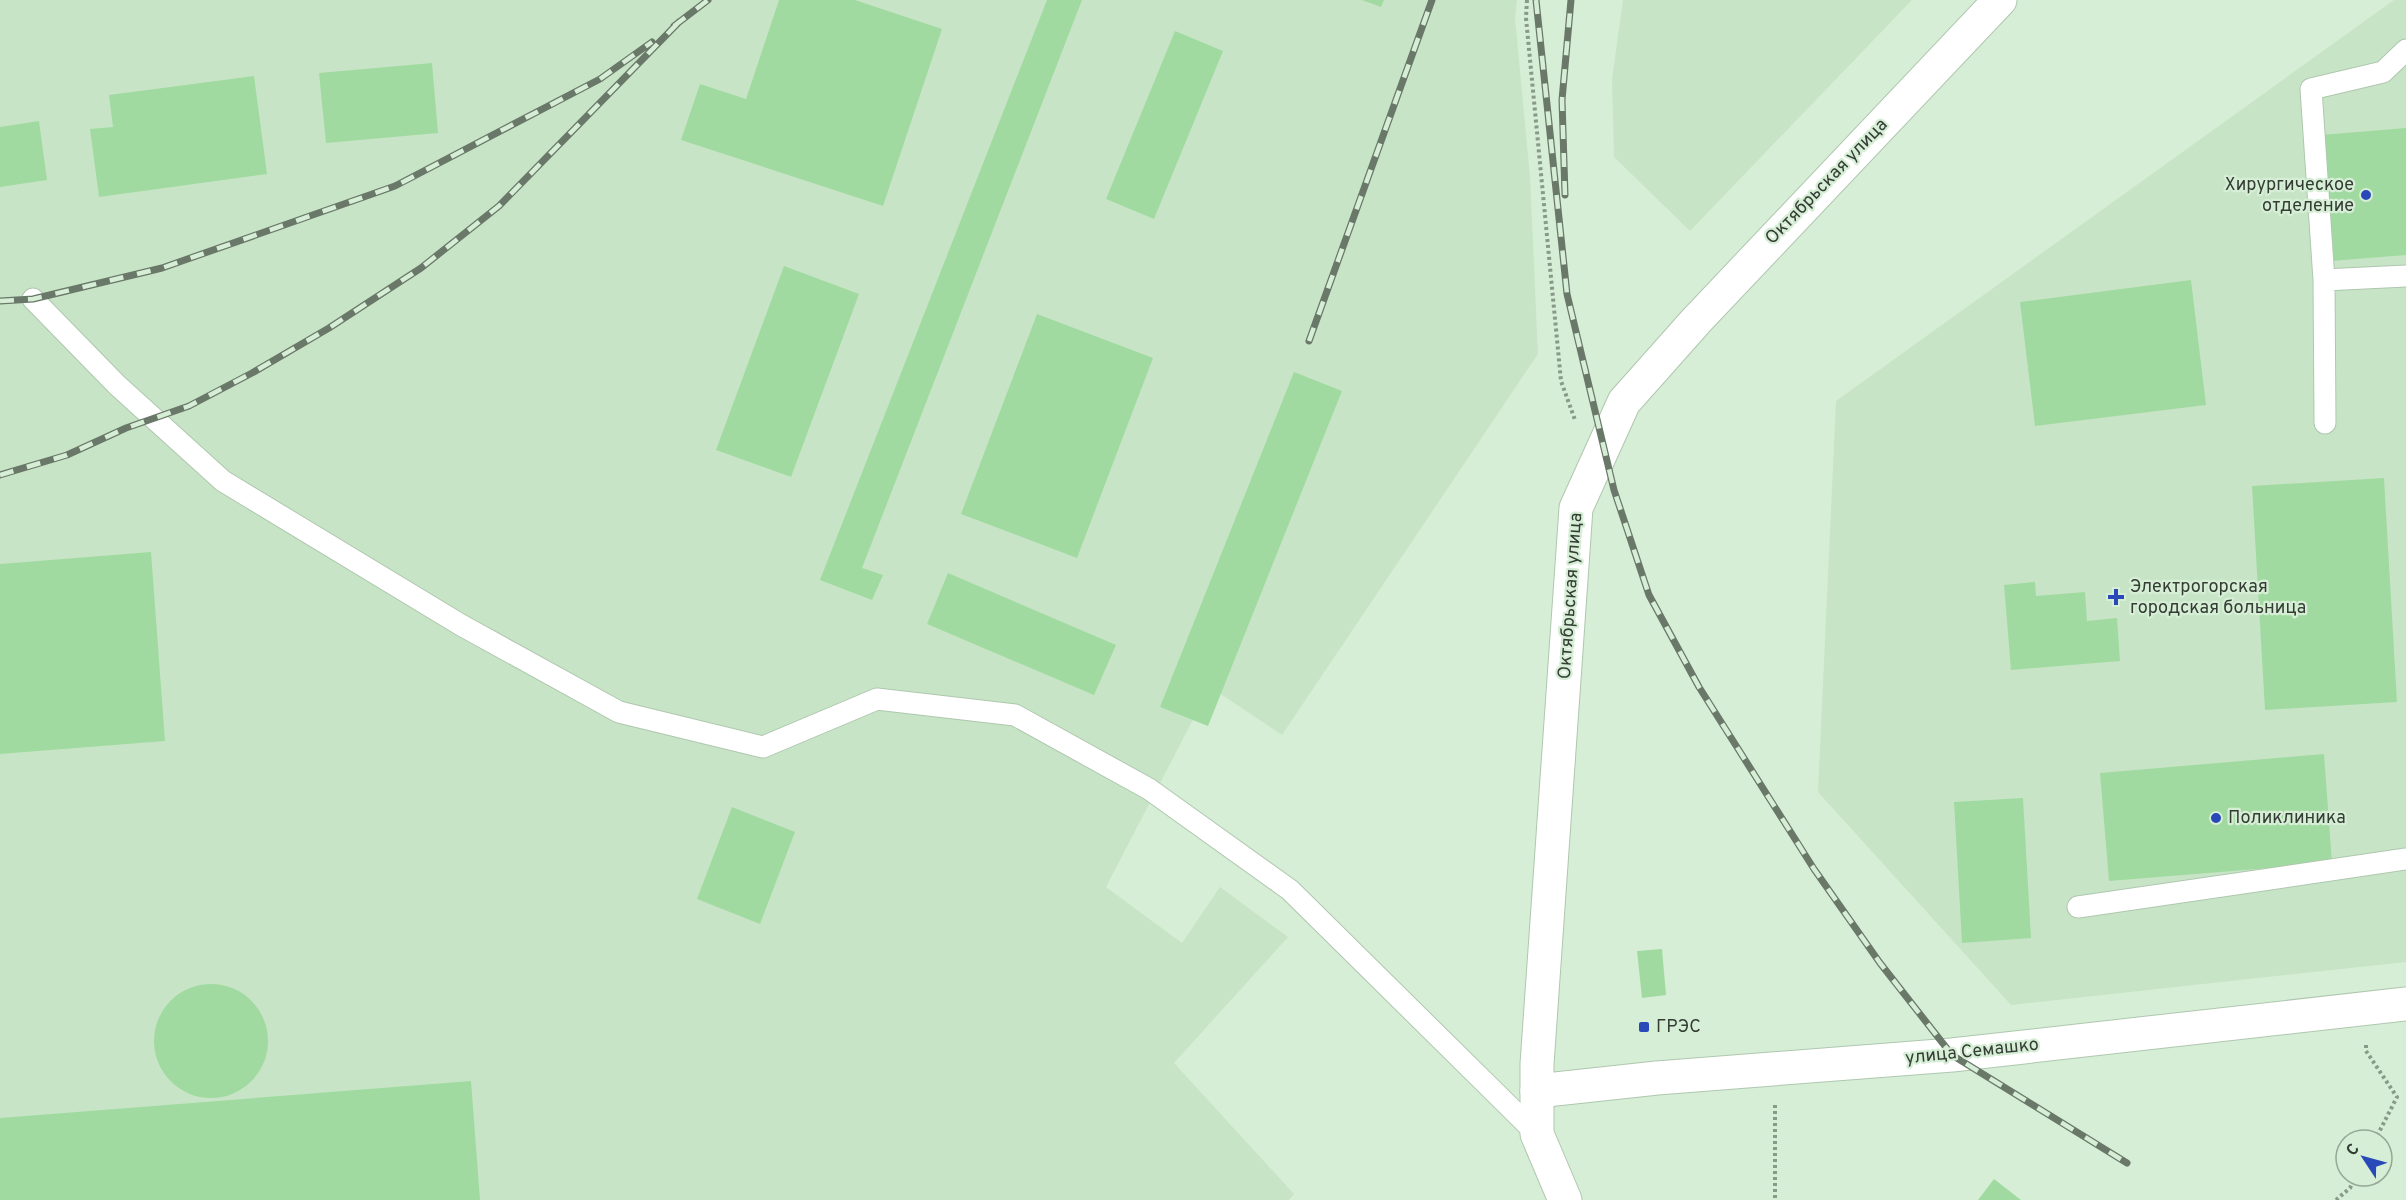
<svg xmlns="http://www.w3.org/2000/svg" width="2406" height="1200" viewBox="0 0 2406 1200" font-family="Overpass,sans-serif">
  <rect width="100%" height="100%" fill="#d6eed5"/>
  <!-- built -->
  <path fill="#c7e5c6" d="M 0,0 L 1517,0 L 1515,18 L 1530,176 L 1538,354 L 1282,735 L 1210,687 L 1106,887 L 1182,943 L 1220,887 L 1288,937 L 1174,1063 L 1294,1194 L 1289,1200 L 0,1200 Z
    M 1623,0 L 1912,0 L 1690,231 L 1614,157 L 1612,79 Z
    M 2394,0 L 2406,0 L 2406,962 L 2011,1005 L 1818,792 L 1836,401 Z"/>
  <!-- building -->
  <path fill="#a1daa1" d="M 779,0 L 855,0 L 942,29 L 883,206 L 681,140 L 700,84 L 746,99 Z
    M 1047,0 L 1082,0 L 862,568 L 883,575 L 872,600 L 820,580 Z
    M 1362,0 L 1384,0 L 1381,7 Z
    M 1175,31 L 1223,51 L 1154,219 L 1106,199 Z
    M 432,63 L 438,133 L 326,143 L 319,73 Z
    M 254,76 L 267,174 L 99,197 L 90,129 L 113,127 L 109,95 Z
    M 39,121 L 47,180 L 0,187 L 0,127 Z
    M 2406,128 L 2406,255 L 2331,261 L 2321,135 Z
    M 784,266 L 859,294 L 791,477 L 716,450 Z
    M 2191,280 L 2206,405 L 2035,426 L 2020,302 Z
    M 1037,314 L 1153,358 L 1077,558 L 961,514 Z
    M 1294,372 L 1342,391 L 1208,726 L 1160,707 Z
    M 2384,478 L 2397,702 L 2265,710 L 2252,486 Z
    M 151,552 L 165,741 L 0,754 L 0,564 Z
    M 948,573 L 1116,645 L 1094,695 L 927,624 Z
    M 2035,582 L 2036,596 L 2085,592 L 2087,621 L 2117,618 L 2120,661 L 2011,670 L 2004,585 Z
    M 2324,754 L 2332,863 L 2109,881 L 2100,773 Z
    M 2023,798 L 2031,938 L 1962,943 L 1954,802 Z
    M 732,807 L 795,832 L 760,924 L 697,899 Z
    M 1662,949 L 1666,995 L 1642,998 L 1637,951 Z
    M154 1041a57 57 0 1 1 114 0a57 57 0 1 1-114 0Z
    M 471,1081 L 480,1200 L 0,1200 L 0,1118 Z
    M 1994,1179 L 2021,1200 L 1978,1200 Z"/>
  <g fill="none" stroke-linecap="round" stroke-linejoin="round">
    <!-- service casing -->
    <g stroke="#afc7af" stroke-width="23">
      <path id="service" d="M 2406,50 L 2383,72 L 2311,89 L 2324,280 L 2406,276
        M 2324,280 L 2325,423
        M 33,299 L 117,385 L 223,481 L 461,625 L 619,712 L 763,747 L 877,699 L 1015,715 L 1149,789 L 1290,890 L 1537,1134
        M 2078,907 L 2406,859"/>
    </g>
    <!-- minor casing -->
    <g stroke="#afc7af" stroke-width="35">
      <path id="minor" d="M 1537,1091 L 1657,1078 L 1952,1055 L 2406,1004"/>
    </g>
    <!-- tertiary casing -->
    <g stroke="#afc7af" stroke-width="35">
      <path id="tertiary" d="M 1565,1200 L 1537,1134 L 1537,1064 L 1576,508 L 1624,402 L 1696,321 L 2000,0"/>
    </g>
    <!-- path -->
    <path stroke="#898" stroke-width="4" stroke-dasharray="3 3" stroke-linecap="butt" d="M 1527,0 L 1526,18 L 1561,381 L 1575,420
      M 2366,1045 L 2366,1051 L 2397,1097 L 2375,1140
      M 1775,1105 L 1775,1200
      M 2336,1200 L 2350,1188 L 2356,1176"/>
    <!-- service -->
    <use href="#service" stroke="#fff" stroke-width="21"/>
    <!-- minor -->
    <use href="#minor" stroke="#fff" stroke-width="33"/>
    <!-- tertiary -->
    <use href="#tertiary" stroke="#fff" stroke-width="33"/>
    <!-- rail casing -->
    <g stroke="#6a7869" stroke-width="7">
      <path id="rail" d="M 1536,0 L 1567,294 L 1614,490 L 1649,595 L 1699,687 L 1814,869 L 1880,963 L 1952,1055 L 2127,1163
        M 674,26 L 708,0
        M 1565,195 L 1562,100 L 1571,0
        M 0,301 L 33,299 L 162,268 L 395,186 L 600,79 L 652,42
        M 1309,341 L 1432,0
        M 0,475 L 67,455 L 126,428 L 189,406 L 252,373 L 329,328 L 421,268 L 499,206 L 679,22"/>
    </g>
    <!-- rail -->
    <use href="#rail" stroke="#d6eed5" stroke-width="4.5" stroke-dasharray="14" stroke-linecap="butt"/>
  </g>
  <!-- markers -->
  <g fill="#2949b9" stroke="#d6eed5" stroke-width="2">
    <circle cx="2366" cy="195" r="6"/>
    <path d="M2113 588h6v6h6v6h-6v6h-6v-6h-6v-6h6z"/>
    <circle cx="2216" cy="818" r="6"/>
    <rect x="1638" y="1021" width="12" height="12" rx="3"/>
  </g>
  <g text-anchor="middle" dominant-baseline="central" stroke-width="4.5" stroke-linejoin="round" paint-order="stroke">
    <!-- street labels -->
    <g font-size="18" fill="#343d34" stroke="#d6eed5">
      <text transform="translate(1827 182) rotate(-46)">Октябрьская улица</text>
      <text transform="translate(1571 596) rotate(-86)">Октябрьская улица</text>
      <text transform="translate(1972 1052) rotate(-6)">улица Семашко</text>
    </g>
    <!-- poi labels -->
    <g font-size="18" fill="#343d34" stroke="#d6eed5" text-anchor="start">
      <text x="2354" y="185" text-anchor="end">Хирургическое<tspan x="2354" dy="21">отделение</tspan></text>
      <text x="2130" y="587">Электрогорская<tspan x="2130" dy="21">городская больница</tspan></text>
      <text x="2228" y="818">Поликлиника</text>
      <text x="1656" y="1027">ГРЭС</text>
    </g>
  </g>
  <!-- north arrow -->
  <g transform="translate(2364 1158) rotate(306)"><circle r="28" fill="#d6eed5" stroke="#95a795" stroke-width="1.5"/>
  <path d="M0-4.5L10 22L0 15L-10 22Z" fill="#2949b9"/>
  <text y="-9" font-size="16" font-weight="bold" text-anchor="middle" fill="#343d34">С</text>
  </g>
</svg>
